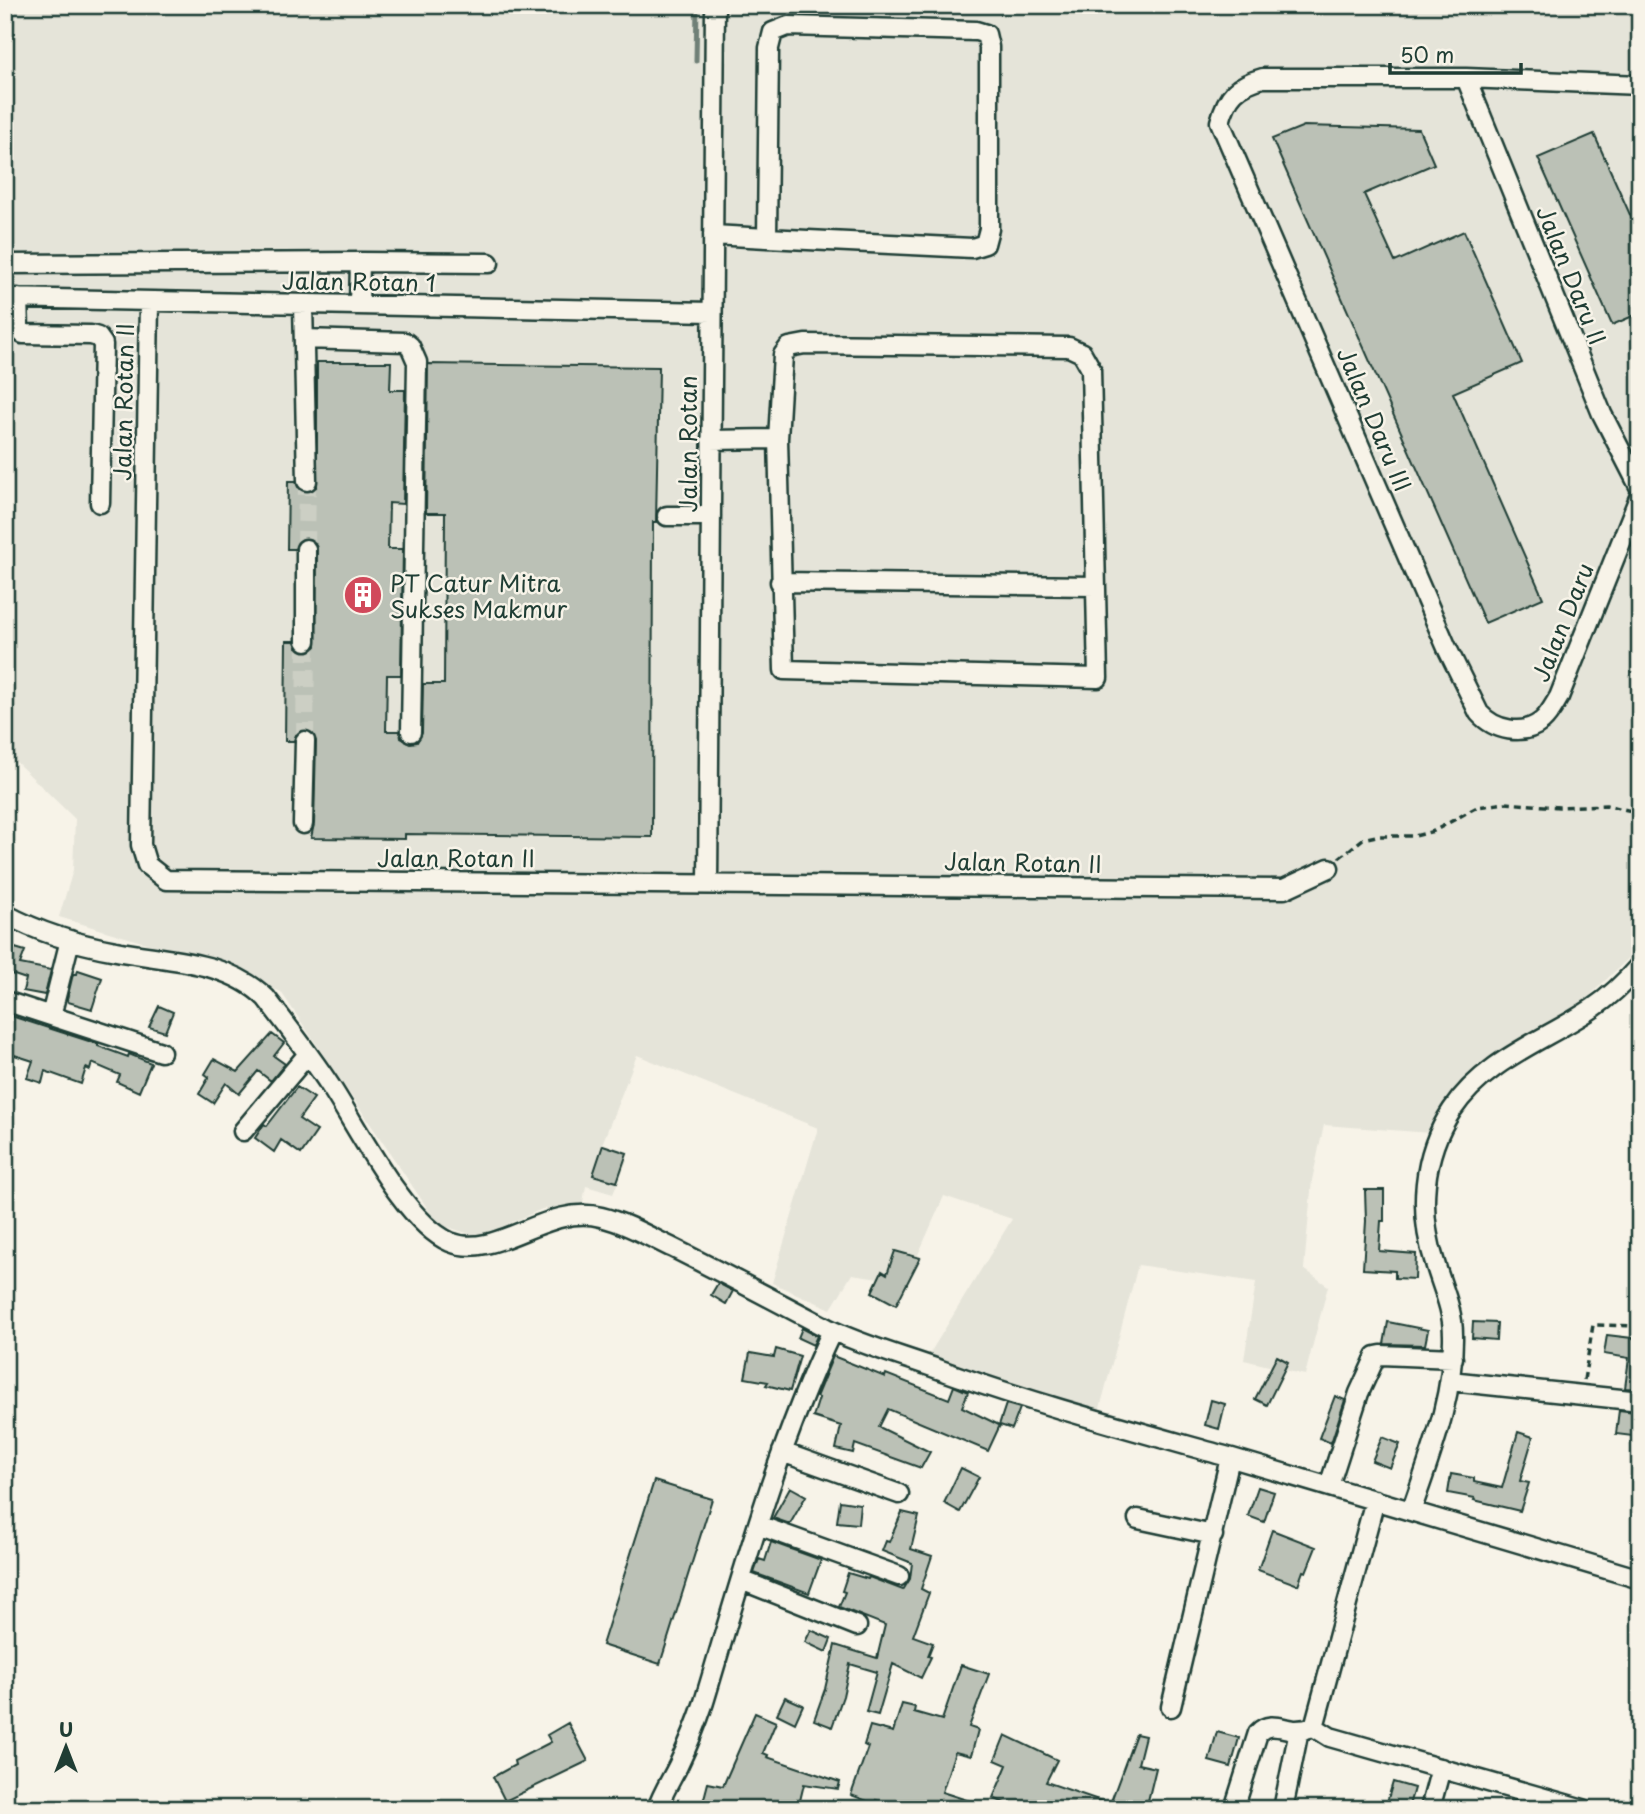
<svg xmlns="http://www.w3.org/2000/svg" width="1645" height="1814" viewBox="0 0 1645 1814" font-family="'Playpen Sans',sans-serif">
  <rect width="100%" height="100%" fill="#f7f3e8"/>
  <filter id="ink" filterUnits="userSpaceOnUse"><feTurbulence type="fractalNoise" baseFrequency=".0143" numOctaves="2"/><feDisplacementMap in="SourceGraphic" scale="14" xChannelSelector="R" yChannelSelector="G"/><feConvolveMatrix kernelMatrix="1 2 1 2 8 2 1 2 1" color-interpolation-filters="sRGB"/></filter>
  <g filter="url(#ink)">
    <!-- built -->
    <path fill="#e5e4d9" d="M 5,5 L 1640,5 L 1640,945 L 1636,951 L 1584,1001 L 1473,1071 L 1431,1133 L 1324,1125 L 1312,1180 L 1304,1269 L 1328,1286 L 1305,1375 L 1244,1360 L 1256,1282 L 1138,1265 L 1099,1412 L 927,1358 L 1012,1219 L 944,1196 L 906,1282 L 852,1274 L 831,1309 L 772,1283 L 818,1128 L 637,1055 L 599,1152 L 627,1160 L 613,1194 L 586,1186 L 582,1207 L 542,1209 L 479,1237 L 438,1224 L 281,992 L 225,967 L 59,917 L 73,870 L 75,819 L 8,754 L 5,748 L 5,660 L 10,652 L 5,647 Z"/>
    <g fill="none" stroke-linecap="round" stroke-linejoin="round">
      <!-- stream -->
      <path stroke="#6f8077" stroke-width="5" d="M 696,61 L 697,5"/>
    </g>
    <!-- building -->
    <path fill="#bbc1b6" stroke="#1f3d34" stroke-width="2" d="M 1304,126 L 1419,129 L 1434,164 L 1364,194 L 1395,262 L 1464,231 L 1522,363 L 1453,393 L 1543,598 L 1485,623 L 1272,139 Z
      M 1594,134 L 1640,237 L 1640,313 L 1612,325 L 1538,158 Z
      M 317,362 L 391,362 L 390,390 L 405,390 L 403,504 L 389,503 L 388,549 L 403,549 L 401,675 L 387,675 L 386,731 L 400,731 L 401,738 L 410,743 L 417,742 L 422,733 L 423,684 L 444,684 L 445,513 L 426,513 L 428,364 L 659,367 L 656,522 L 653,522 L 652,837 L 405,834 L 405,839 L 311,838 L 314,824 L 316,741 L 311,732 L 305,730 L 296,735 L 294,741 L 285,741 L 286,641 L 295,641 L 297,647 L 305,652 L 312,650 L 316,646 L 317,549 L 315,543 L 307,538 L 300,540 L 295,549 L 287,549 L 288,481 L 296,481 L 298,487 L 307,492 L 313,490 L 317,486 Z
      M 5,945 L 25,951 L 20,964 L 51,970 L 45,995 L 23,991 L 26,979 L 5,972 Z
      M 78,970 L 102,978 L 92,1009 L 68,1002 L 67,999 L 73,974 L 77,974 Z
      M 159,1006 L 173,1012 L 165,1032 L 149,1027 Z
      M 5,1014 L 98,1044 L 98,1046 L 128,1057 L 129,1054 L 151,1063 L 139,1092 L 117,1082 L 120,1075 L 92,1063 L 90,1070 L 86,1068 L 81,1084 L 45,1071 L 42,1083 L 27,1078 L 33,1061 L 5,1052 Z
      M 272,1034 L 284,1043 L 274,1056 L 285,1064 L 271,1081 L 258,1071 L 239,1094 L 226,1083 L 213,1103 L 199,1094 L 209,1077 L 205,1074 L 214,1059 L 238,1072 Z
      M 297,1087 L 314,1098 L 299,1119 L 317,1131 L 301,1154 L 281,1140 L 274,1152 L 255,1138 L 264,1124 L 267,1126 Z
      M 603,1145 L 627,1153 L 617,1182 L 593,1175 Z
      M 1365,1190 L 1384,1190 L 1384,1221 L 1381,1221 L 1379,1251 L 1416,1254 L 1415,1279 L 1395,1278 L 1395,1271 L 1363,1269 L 1366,1221 Z
      M 895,1251 L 920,1258 L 896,1305 L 872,1292 L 882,1271 L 887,1274 Z
      M 718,1283 L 733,1291 L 726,1304 L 711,1295 Z
      M 1388,1322 L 1428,1330 L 1425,1345 L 1384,1344 Z
      M 1473,1322 L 1497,1323 L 1496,1340 L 1472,1338 Z
      M 802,1328 L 817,1336 L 813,1345 L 798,1338 Z
      M 1607,1335 L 1640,1339 L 1638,1389 L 1625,1388 L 1629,1358 L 1604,1354 Z
      M 776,1349 L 800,1356 L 790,1391 L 766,1385 L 768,1382 L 745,1378 L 750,1353 L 774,1357 Z
      M 833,1356 L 885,1377 L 886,1374 L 949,1399 L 954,1386 L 968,1392 L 962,1407 L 999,1425 L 1006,1404 L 1020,1408 L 1012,1429 L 1000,1425 L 988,1451 L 888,1409 L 879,1427 L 930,1452 L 921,1468 L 855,1444 L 853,1453 L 836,1449 L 841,1426 L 813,1417 L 819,1398 L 816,1397 Z
      M 1277,1356 L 1288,1362 L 1267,1405 L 1255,1399 Z
      M 1335,1396 L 1345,1400 L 1331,1443 L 1319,1438 Z
      M 1211,1400 L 1225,1404 L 1219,1429 L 1205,1425 Z
      M 1619,1410 L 1635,1412 L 1632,1436 L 1616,1434 Z
      M 1518,1432 L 1533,1437 L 1520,1481 L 1529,1483 L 1520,1511 L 1474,1500 L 1475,1498 L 1448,1493 L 1451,1474 L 1474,1478 L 1474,1482 L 1502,1488 Z
      M 1382,1437 L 1400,1444 L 1390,1468 L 1372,1461 Z
      M 961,1468 L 979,1477 L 960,1512 L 944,1503 Z
      M 654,1481 L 712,1499 L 660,1664 L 602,1645 Z
      M 790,1487 L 806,1496 L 790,1524 L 773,1518 Z
      M 1258,1487 L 1274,1492 L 1264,1522 L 1248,1516 Z
      M 840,1501 L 860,1504 L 858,1524 L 837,1522 Z
      M 902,1512 L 919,1516 L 911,1549 L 932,1556 L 921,1589 L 929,1593 L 913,1636 L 933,1643 L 928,1656 L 931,1657 L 921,1678 L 893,1664 L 878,1715 L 866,1712 L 877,1672 L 850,1664 L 843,1696 L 832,1727 L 814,1720 L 825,1689 L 835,1645 L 877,1658 L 885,1625 L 839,1607 L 845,1592 L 842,1591 L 848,1573 L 868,1579 L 869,1577 L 903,1590 L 910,1579 L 912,1563 L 882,1551 L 886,1541 L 889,1542 Z
      M 1272,1530 L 1316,1547 L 1306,1572 L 1303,1571 L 1298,1585 L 1258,1570 Z
      M 771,1542 L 821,1560 L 809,1593 L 754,1573 L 759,1559 L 765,1561 Z
      M 811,1630 L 831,1639 L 826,1652 L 805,1642 Z
      M 961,1665 L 989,1674 L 969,1727 L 978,1730 L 971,1756 L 955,1752 L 942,1792 L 985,1806 L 984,1809 L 908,1809 L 876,1800 L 875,1804 L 851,1795 L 868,1747 L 864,1745 L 870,1726 L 893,1732 L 902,1704 L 915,1707 L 914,1712 L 942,1720 Z
      M 785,1697 L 803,1705 L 795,1723 L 777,1714 Z
      M 755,1713 L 776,1722 L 763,1753 L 768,1755 L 767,1757 L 840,1782 L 838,1789 L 804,1784 L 798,1809 L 773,1809 L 743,1803 L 741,1809 L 712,1809 L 702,1806 L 708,1783 L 723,1786 Z
      M 568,1723 L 588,1761 L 505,1801 L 493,1777 L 515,1765 L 514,1761 L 551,1742 L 547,1735 Z
      M 1217,1732 L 1239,1738 L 1231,1767 L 1209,1761 Z
      M 1136,1734 L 1145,1736 L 1138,1764 L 1156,1768 L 1146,1809 L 1018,1809 L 993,1798 L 1007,1765 L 995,1760 L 1005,1735 L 1057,1760 L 1046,1782 L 1110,1804 Z
      M 1393,1782 L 1414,1788 L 1408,1809 L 1385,1809 Z"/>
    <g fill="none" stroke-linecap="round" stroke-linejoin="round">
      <!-- minor-tunnel -->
      <path stroke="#cccfc4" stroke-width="18" stroke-dasharray="18 9" stroke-linecap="butt" d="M 306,549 L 307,481
        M 305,741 L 306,641"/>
      <!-- minor casing -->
      <g stroke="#1f3d34" stroke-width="23">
        <path id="minor" d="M 1466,78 L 1602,414 L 1640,488
          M 1640,85 L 1466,78 L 1263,78 C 1237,85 1227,95 1220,122 L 1447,648 L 1479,713 C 1494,730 1523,737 1542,721 C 1549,715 1554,705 1559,697 L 1640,495
          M 713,235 L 767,238 L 769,48 L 773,32 L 788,26 L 976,31 L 986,34 L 989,47 L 989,229 L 985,244 L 972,248 L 767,238
          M 360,262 L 489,263
          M 5,264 L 360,262 L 359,305
          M 5,298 L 712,312
          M 18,298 L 19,330 L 23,334 L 91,335 L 98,337 L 103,344 L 100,503
          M 149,301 L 141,845 L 147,865 L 166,880 L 1284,889 L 1329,868
          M 303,304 L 307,481
          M 304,339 L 405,342 L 410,346 L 417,362 L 411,732
          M 711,440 L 778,439 L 783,355 L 789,347 L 805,344 L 1069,347 L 1082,353 L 1091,369 L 1098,678 L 784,670 L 778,439
          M 667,516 L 711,516
          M 780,582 L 1095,586
          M 306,641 L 306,549
          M 303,824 L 305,741
          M 708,883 L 715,5
          M 5,914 C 40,933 77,944 116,951 C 168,961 227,960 266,998 C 288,1027 311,1056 331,1087 C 358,1128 405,1223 450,1242 C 496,1261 547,1203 601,1217 C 626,1223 650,1237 673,1248 C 725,1274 776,1301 827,1328 C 861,1345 902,1356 938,1369 C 1035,1404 1133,1430 1232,1458 C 1368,1497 1504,1538 1640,1579
          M 5,1001 L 161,1052
          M 51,1016 L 70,940
          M 243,1131 L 308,1054
          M 1450,1381 L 1640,1401
          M 782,1452 L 899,1494
          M 1329,1486 L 1359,1393 L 1376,1356 L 1381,1355 L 1453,1358
          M 1375,1500 L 1314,1727 L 1330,1737 L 1583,1809
          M 1412,1509 C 1431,1453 1454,1396 1453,1335 C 1453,1309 1442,1287 1435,1263 C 1418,1212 1422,1155 1452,1110 C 1485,1060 1546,1040 1593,1008 C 1611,996 1626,981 1640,965
          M 1138,1519 L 1213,1535
          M 758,1525 L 899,1576
          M 741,1580 L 857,1626
          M 1171,1707 L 1230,1458
          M 657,1809 C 662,1794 671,1780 678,1766 C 688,1745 697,1723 704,1702 C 742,1576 776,1449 832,1331
          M 1234,1809 L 1258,1733 C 1269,1721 1282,1729 1296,1730 C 1302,1730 1308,1729 1314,1727
          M 1283,1809 L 1299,1730
          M 1430,1809 L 1441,1768"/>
      </g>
      <!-- path -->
      <path stroke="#1f3d34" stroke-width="3.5" stroke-dasharray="7 5" stroke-linecap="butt" d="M 1339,858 L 1363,839 L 1376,836 L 1415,836 L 1434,831 L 1477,807 L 1505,803 L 1559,807 L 1606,805 L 1640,813
        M 1584,1380 L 1593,1325 L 1640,1326"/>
      <!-- minor -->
      <use href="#minor" stroke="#f7f3e8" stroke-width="18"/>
    </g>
  </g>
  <!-- icons -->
  <defs>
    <g id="building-disc" transform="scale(2.0125)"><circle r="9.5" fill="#d1495b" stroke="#f7f3e8"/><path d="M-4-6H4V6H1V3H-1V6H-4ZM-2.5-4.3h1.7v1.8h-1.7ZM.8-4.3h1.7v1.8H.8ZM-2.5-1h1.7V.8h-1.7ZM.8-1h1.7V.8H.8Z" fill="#fff"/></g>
  </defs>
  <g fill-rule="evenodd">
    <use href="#building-disc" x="363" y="595"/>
  </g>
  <g text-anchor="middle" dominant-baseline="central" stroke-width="5" stroke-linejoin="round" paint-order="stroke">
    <!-- street labels -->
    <g font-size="23" fill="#1f3d34" stroke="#f7f3e8">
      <text transform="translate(1572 275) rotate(68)">Jalan Daru II</text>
      <text transform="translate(359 281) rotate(1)">Jalan Rotan 1</text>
      <text transform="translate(123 402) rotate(-89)">Jalan Rotan II</text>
      <text transform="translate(1375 419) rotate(67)">Jalan Daru III</text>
      <text transform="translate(687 444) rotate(-90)">Jalan Rotan</text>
      <text transform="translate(1562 622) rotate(-68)">Jalan Daru</text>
      <text x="456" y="857">Jalan Rotan II</text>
      <text transform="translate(1023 862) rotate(1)">Jalan Rotan II</text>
    </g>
    <!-- poi labels -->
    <g font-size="23" fill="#1f3d34" stroke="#f7f3e8" text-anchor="start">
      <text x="390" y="582">PT Catur Mitra<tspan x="390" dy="26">Sukses Makmur</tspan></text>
    </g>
  </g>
  <!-- margin -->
  <rect width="1645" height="1814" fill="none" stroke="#f7f3e8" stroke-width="28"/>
  <rect x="14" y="14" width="1617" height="1786" fill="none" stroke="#1f3d34" stroke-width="2.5" filter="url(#ink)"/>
  <!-- north arrow -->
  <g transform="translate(66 1747)" stroke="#f7f3e8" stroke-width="5" paint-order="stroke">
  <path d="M0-5L12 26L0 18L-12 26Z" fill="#1f3d34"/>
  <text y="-10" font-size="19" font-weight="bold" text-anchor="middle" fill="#1f3d34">U</text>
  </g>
  <!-- scale -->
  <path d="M1390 63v10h131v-10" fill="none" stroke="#1f3d34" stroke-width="3.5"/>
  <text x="1400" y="63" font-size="21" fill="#1f3d34" stroke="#f7f3e8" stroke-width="5" paint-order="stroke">50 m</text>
</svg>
